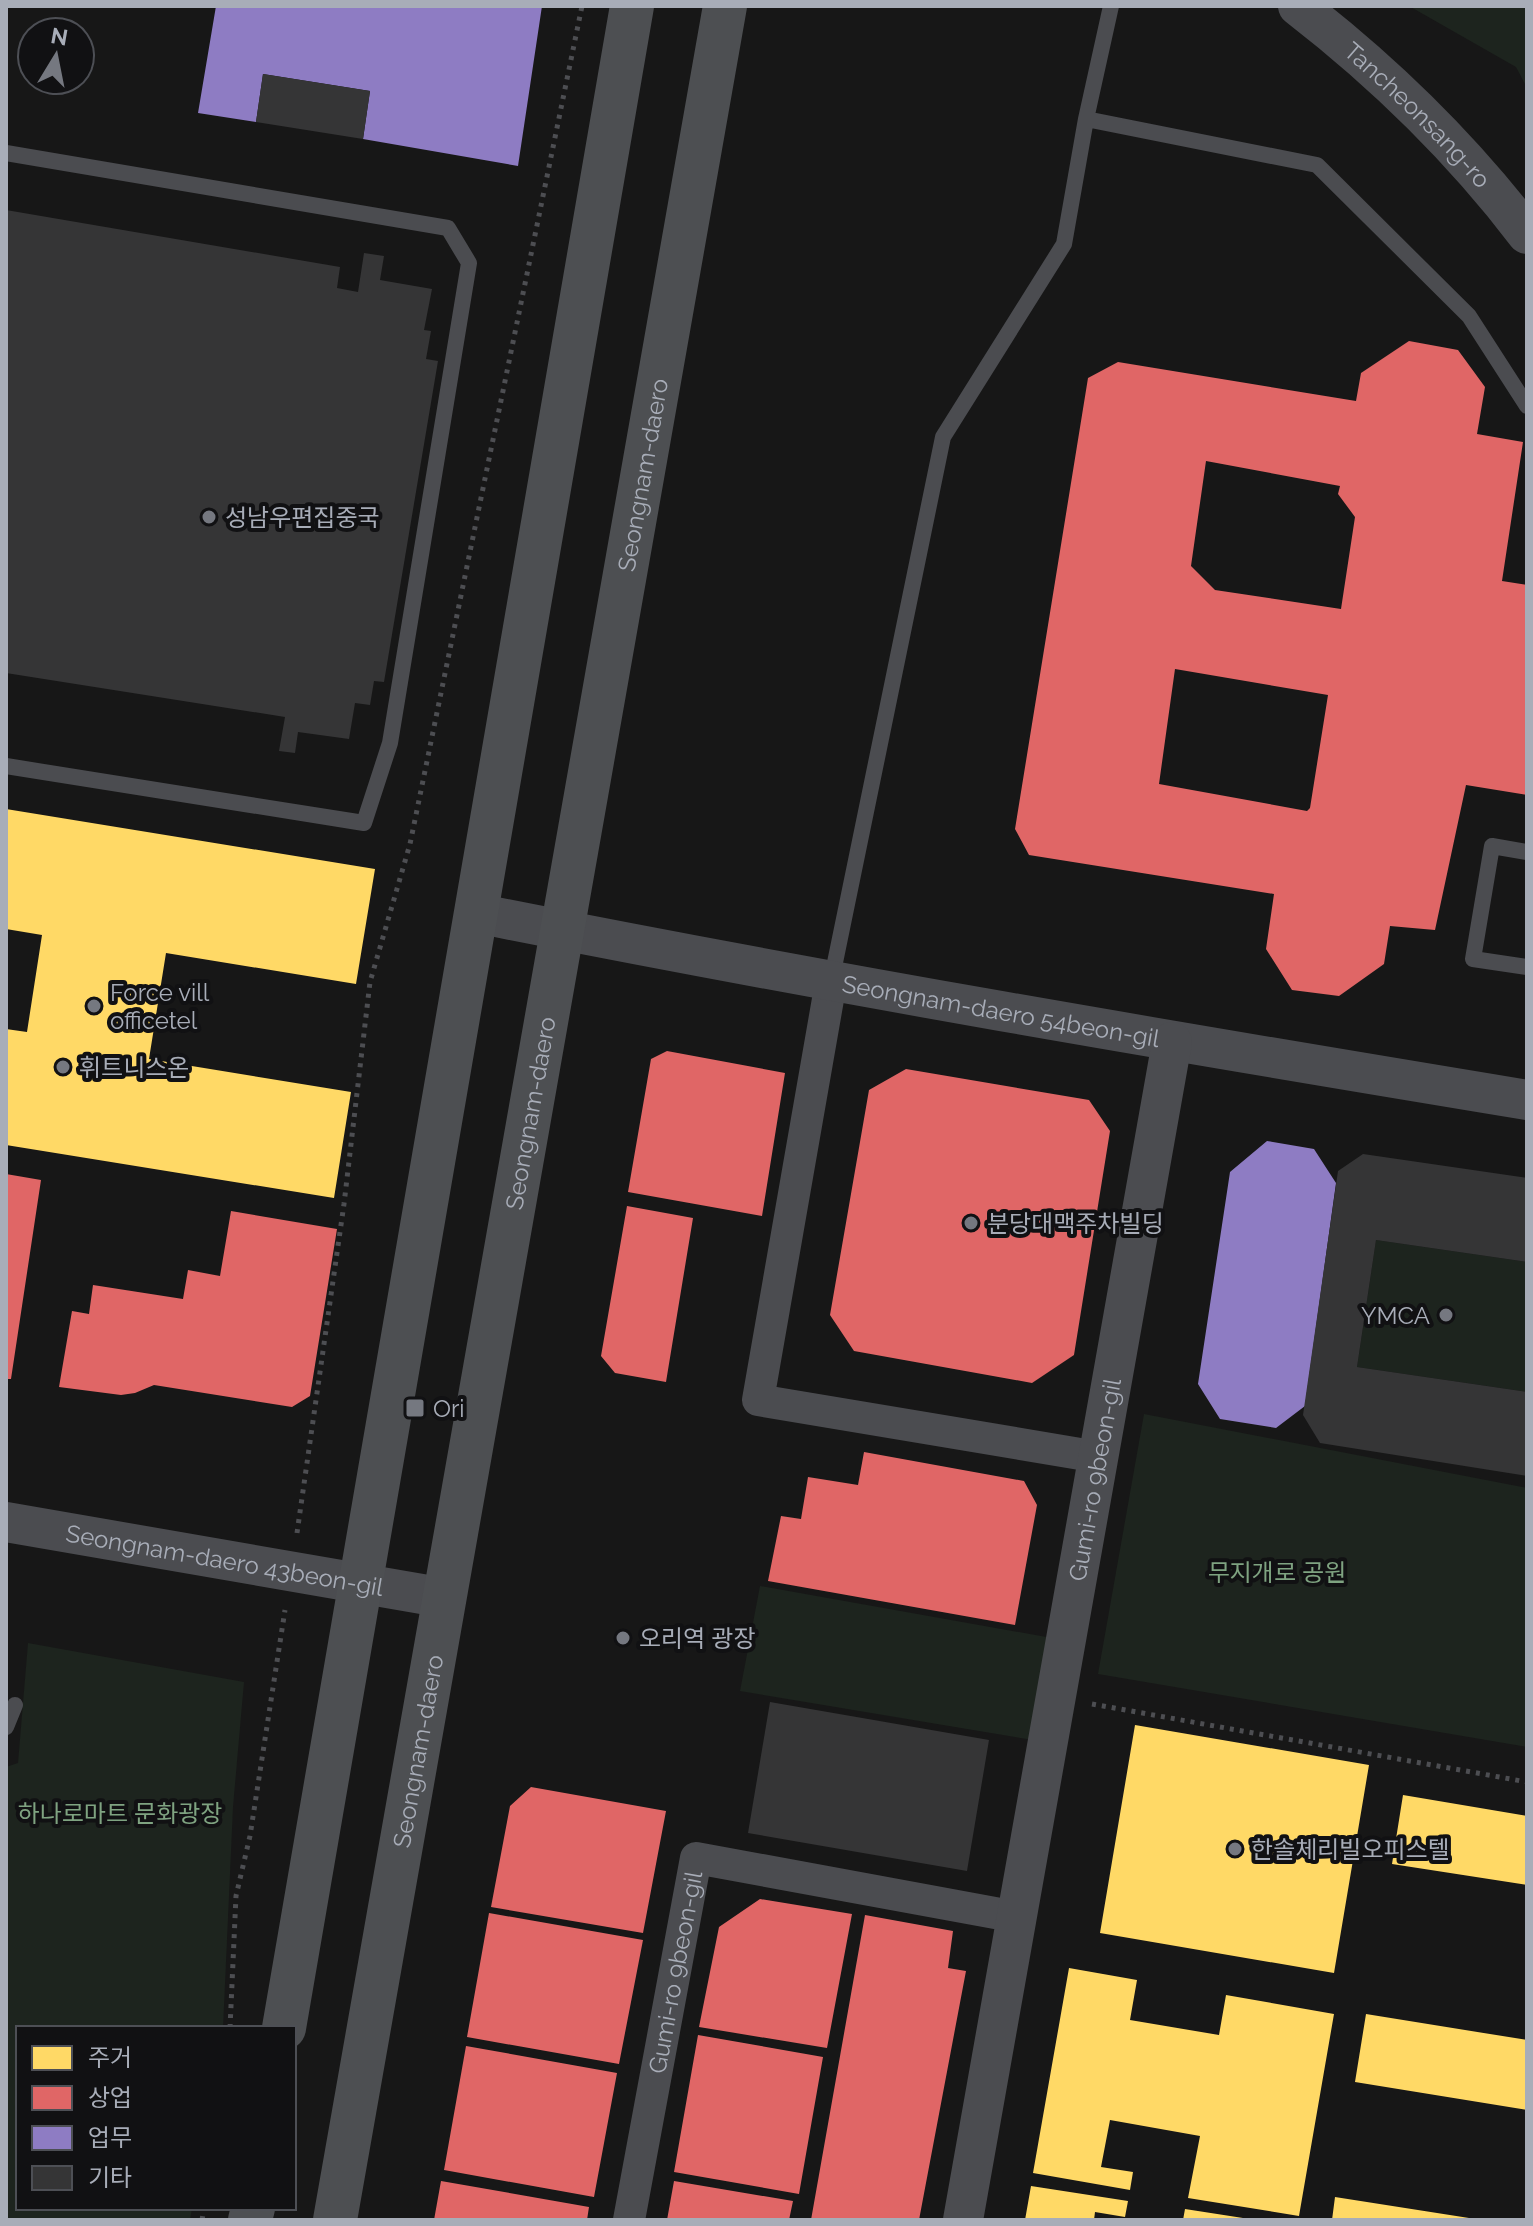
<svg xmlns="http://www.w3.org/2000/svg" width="1533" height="2226" viewBox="0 0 1533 2226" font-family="Raleway,'Noto Sans KR',sans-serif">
  <rect width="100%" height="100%" fill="#171717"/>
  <!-- green -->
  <path fill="#1d241e" d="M 1409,6 L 1527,6 L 1527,88 L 1516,67 Z
    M 1376,1240 L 1527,1262 L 1527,1392 L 1357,1367 Z
    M 1144,1414 L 1527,1488 L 1527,1747 L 1098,1674 Z
    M 760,1586 L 1052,1638 L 1033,1740 L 740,1691 Z
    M 28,1643 L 244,1682 L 233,1807 L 223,2028 L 18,2028 L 18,2208 L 192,2208 L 190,2220 L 6,2220 L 6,1767 L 18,1763 Z"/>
  <!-- homes -->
  <path fill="#ffd966" d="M 6,809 L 375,869 L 356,984 L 166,953 L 149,1059 L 351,1092 L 334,1198 L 6,1145 L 6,1029 L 27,1032 L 42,935 L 6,929 Z
    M 1135,1725 L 1369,1765 L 1334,1973 L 1100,1933 Z
    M 1403,1795 L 1527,1816 L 1527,1885 L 1392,1864 Z
    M 1069,1968 L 1137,1980 L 1130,2020 L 1219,2035 L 1226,1995 L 1334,2014 L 1299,2216 L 1188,2198 L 1200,2136 L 1110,2120 L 1101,2167 L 1133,2172 L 1130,2190 L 1033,2173 Z
    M 1366,2014 L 1527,2040 L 1527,2110 L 1355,2082 Z
    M 1031,2186 L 1128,2201 L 1125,2217 L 1095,2212 L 1094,2220 L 1025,2220 Z
    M 1335,2197 L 1469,2218 L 1469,2220 L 1332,2220 Z
    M 1185,2209 L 1243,2218 L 1243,2220 L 1183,2220 Z"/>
  <!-- shops -->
  <path fill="#e06666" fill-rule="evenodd" d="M 1409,341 L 1458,350 L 1485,387 L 1477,434 L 1523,442 L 1502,581 L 1527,585 L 1527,795 L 1466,785 L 1435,930 L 1390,926 L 1384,964 L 1339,996 L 1292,990 L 1266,949 L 1274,894 L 1029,855 L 1015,829 L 1088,378 L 1118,362 L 1356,401 L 1361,373 ZM 1206,461 L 1340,486 L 1338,494 L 1355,517 L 1341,609 L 1215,590 L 1191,566 ZM 1175,669 L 1328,695 L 1310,808 L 1307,811 L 1159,784 Z
    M 667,1051 L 785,1073 L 762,1216 L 628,1192 L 651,1059 Z
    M 906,1069 L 1089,1100 L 1110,1131 L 1074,1355 L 1032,1383 L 854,1351 L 830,1315 L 869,1090 Z
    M 6,1174 L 41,1180 L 11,1379 L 6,1379 Z
    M 627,1206 L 693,1218 L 666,1382 L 615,1373 L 601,1356 Z
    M 231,1211 L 337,1229 L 310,1396 L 292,1407 L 154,1385 L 135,1393 L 121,1395 L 59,1387 L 72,1311 L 89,1314 L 93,1285 L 183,1299 L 188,1270 L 220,1276 Z
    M 864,1452 L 1024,1481 L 1037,1505 L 1015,1625 L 768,1581 L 781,1516 L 801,1519 L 808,1477 L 858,1485 Z
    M 531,1787 L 666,1811 L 643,1933 L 491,1907 L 510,1806 Z
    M 760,1899 L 852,1914 L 827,2048 L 699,2027 L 719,1927 Z
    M 489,1913 L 643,1940 L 619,2064 L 467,2037 Z
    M 865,1915 L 953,1931 L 948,1968 L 966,1971 L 919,2220 L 811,2220 Z
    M 698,2035 L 823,2057 L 799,2194 L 674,2172 Z
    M 466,2046 L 617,2073 L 594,2197 L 444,2170 Z
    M 441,2181 L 589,2207 L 587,2220 L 434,2220 Z
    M 674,2181 L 793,2201 L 789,2220 L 667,2220 Z"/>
  <!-- offices -->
  <path fill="#8e7cc3" d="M 216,6 L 542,6 L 518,166 L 363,139 L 370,91 L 263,74 L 256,122 L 198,113 Z
    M 1267,1141 L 1314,1149 L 1336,1183 L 1305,1406 L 1276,1428 L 1220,1419 L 1198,1384 L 1230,1172 Z"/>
  <!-- building -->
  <path fill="#353536" d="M 263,74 L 370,91 L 363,139 L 256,122 Z
    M 6,210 L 340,267 L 337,288 L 358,292 L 364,253 L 384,256 L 380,280 L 432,289 L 424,330 L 431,331 L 426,359 L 438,361 L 384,682 L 374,681 L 370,705 L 355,703 L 349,739 L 298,732 L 295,753 L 279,751 L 285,717 L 6,673 Z
    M 1363,1154 L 1527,1178 L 1527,1262 L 1376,1240 L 1357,1367 L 1527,1392 L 1527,1476 L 1320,1443 L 1303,1415 L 1338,1171 Z
    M 770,1702 L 989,1740 L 967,1871 L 748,1833 Z"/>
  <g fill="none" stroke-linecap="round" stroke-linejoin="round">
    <!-- path -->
    <path stroke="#4d4e52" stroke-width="5" stroke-dasharray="4 6" stroke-linecap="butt" d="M 297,1533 L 344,1204 L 370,982 L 410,844 L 582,6
      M 1092,1704 L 1527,1782
      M 230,2028 L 236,1896 L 250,1836 L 285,1610
      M 202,2220 L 204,2208"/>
    <!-- service -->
    <path stroke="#4b4c50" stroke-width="16" d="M 1086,119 L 1317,165 L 1469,316 L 1527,406
      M 6,153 L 448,228 L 469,263 L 390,743 L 364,823 L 6,766
      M 1527,852 L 1492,846 L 1473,959 L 1527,967
      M 831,982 L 943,437 L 1064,244 L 1086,119 L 1111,6
      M 6,1727 L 15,1705"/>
    <!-- minor -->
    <g stroke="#4b4c50" stroke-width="32">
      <path d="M 831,982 L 758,1400 L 1098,1457"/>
      <path id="s1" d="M 629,2220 L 696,1858 L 1017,1917"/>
    </g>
    <!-- tertiary -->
    <g stroke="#4b4c50" stroke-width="40">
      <path id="s2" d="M 1298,6 C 1382,71 1462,149 1527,234"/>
      <path id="s3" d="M 476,913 C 825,983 1176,1042 1527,1100"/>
      <path id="s4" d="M 6,1522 L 445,1598"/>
      <path id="s5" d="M 963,2220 L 1172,1042"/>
    </g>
    <!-- primary -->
    <g stroke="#4d4f52" stroke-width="44">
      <path d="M 284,2028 L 632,6"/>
      <path d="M 250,2220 L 253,2208"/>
      <path id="s6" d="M 335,2220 L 725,6"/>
    </g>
  </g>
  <!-- markers -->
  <g fill="#757880" stroke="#111113" stroke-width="3">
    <circle cx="209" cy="517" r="8"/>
    <circle cx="94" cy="1006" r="8"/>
    <circle cx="63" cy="1067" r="8"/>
    <circle cx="971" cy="1223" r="8"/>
    <circle cx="1446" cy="1315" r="8"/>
    <rect x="405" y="1398" width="20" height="20" rx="4"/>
    <circle cx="623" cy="1638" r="8"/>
    <circle cx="1235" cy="1849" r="8"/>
  </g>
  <g text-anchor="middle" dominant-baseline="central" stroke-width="8" stroke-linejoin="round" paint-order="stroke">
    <!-- street labels -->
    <g font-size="24" fill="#a8adb8" stroke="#111113">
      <text stroke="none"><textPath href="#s2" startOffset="162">Tancheonsang-ro</textPath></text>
      <text stroke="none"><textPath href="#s6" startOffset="1772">Seongnam-daero</textPath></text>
      <text stroke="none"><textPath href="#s3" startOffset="534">Seongnam-daero 54beon-gil</textPath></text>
      <text stroke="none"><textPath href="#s6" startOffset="1124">Seongnam-daero</textPath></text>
      <text stroke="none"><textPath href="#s5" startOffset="752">Gumi-ro 9beon-gil</textPath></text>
      <text stroke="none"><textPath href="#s4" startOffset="222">Seongnam-daero 43beon-gil</textPath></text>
      <text stroke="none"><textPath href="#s6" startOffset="476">Seongnam-daero</textPath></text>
      <text stroke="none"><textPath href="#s1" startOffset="252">Gumi-ro 9beon-gil</textPath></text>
    </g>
    <!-- poi labels -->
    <g font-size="24" fill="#a8adb8" stroke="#111113" text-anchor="start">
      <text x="225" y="517">성남우편집중국</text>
      <text x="110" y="992">Force vill<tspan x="110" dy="28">officetel</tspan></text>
      <text x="79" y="1067">휘트니스온</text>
      <text x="987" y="1223">분당대맥주차빌딩</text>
      <text x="1430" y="1315" text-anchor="end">YMCA</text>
      <text x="433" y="1408">Ori</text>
      <text x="639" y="1638">오리역 광장</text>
      <text x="1251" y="1849">한솔체리빌오피스텔</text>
    </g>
    <!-- park labels -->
    <g font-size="24" fill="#7fa381" stroke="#111113">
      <text x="1277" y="1572">무지개로 공원</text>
      <text x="120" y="1813">하나로마트 문화광장</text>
    </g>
  </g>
  <!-- border -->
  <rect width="1533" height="2226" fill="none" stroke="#a8adb8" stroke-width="16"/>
  <!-- legend -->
  <rect x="16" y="2026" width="280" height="184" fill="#111113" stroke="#4d4f55" stroke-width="2"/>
  <rect x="32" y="2046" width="40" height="24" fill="#ffd966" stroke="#4d4f55" stroke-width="2"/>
  <text x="88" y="2066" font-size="24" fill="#a8adb8">주거</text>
  <rect x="32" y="2086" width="40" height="24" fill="#e06666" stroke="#4d4f55" stroke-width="2"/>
  <text x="88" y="2106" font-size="24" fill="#a8adb8">상업</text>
  <rect x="32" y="2126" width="40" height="24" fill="#8e7cc3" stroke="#4d4f55" stroke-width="2"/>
  <text x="88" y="2146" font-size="24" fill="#a8adb8">업무</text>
  <rect x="32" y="2166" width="40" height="24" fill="#353536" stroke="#4d4f55" stroke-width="2"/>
  <text x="88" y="2186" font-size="24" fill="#a8adb8">기타</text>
  <!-- north arrow -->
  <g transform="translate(56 56) rotate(10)"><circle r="38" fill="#111113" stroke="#4d4f55" stroke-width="2"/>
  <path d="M0-6L14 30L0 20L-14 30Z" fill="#757880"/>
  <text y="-12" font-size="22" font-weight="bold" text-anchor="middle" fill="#a8adb8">N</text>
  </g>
</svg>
